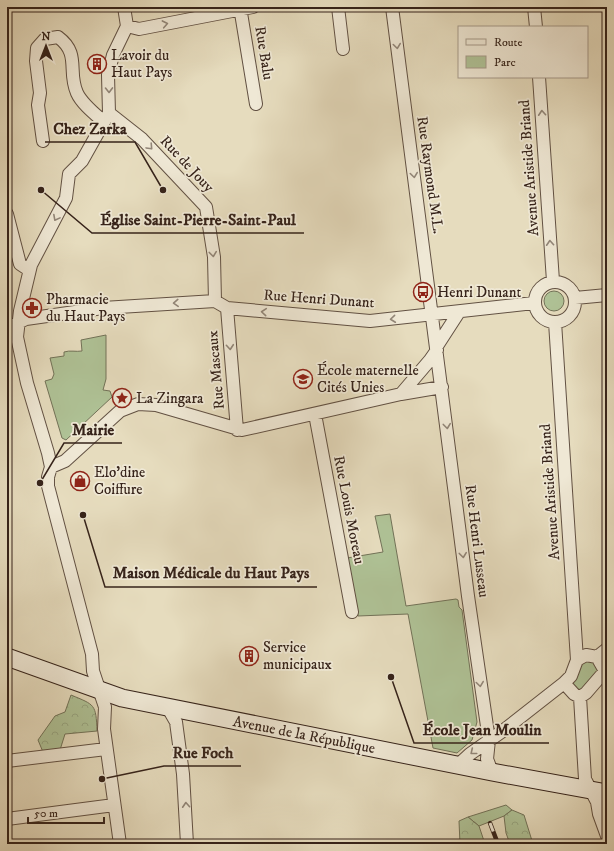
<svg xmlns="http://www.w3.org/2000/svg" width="614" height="851" viewBox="0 0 614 851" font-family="'IM FELL DW Pica',serif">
  <defs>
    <pattern id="forest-crowns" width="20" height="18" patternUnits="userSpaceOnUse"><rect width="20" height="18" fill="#afc296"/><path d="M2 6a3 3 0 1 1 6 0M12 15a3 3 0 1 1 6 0" fill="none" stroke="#97a681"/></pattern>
  </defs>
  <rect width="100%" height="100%" fill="#e6dcbe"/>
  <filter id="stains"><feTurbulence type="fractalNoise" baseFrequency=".005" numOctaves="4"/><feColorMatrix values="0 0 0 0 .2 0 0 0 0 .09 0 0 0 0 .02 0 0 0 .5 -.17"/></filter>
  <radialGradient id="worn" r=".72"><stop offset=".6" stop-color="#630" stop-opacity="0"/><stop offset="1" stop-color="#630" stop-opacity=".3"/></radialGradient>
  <!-- green -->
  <path fill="#afc296" stroke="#727258" d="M544 301a10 10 0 1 1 20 0a10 10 0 1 1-20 0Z
    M 106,335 L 106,379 L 103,390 L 110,391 L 112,397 L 66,440 L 62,438 L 45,381 L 52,379 L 54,374 L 50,358 L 64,356 L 64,352 C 70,350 76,352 82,351 L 81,340 Z
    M 390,514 L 406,606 L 456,599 L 458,600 L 459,607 L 462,610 L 477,722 L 472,740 L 457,753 L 433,748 L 408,614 L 358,616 L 347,558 L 383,552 L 375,516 Z
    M 590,660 L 599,669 L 584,690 L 578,691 L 573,684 L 581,662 Z
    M 506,805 L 512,810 L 504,816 L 479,826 L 468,817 Z"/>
  <!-- forest -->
  <path fill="url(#forest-crowns)" stroke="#727258" d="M 71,695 C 95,705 96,704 97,731 L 65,734 L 60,750 L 43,752 L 38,740 L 55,716 L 65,712 Z
    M 512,810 L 524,815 L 533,844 L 510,844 L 506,833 L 504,816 Z
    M 468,817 L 479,826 L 485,844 L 460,844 L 459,821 Z"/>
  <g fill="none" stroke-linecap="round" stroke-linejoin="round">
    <!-- minor casing -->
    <g stroke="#625143" stroke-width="14">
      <path id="minor" d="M 240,7 L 256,104
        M 338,7 L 343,49
        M 392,7 L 468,596 L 489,740 L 487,759 L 492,772
        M 534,7 L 536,27
        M 127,26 L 139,29 L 253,7
        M 539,77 L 553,281
        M 109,113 L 142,139 L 206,207 L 214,257 L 215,301
        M 43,141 L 38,105 L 40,93 L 36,61 L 37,48 L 45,39 L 58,37 C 81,54 67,71 77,93 C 82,104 95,114 104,122
        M 7,214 L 20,264 L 29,270
        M535 302a20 20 0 1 1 40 0a20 20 0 1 1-40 0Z
        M 575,298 L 607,295
        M 215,301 L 227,308 L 370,321 L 534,303
        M 227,308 L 237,430
        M 555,322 L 577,660
        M 7,328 L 26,319 L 103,308 L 215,301
        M 437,346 L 459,312
        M 401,394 L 430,360 L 437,350
        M 315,414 L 352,612
        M 51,467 L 65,461 L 120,411 L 138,404 L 156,405 L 242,430 L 401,394 L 442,387
        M 586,655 L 597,657 L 605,671 L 586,693 L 580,697 L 574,694 L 564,683 L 571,676 L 577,660 Z
        M 597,657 L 607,649
        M 580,697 L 585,779 L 597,802 L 599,814 L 607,836
        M 168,708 L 176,722 L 183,774 L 187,844
        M 7,761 L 106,749
        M 458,765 L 470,754 L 504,730 L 564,683
        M 7,819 L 114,805
        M 120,844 L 104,729 L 105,707 L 93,671 L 92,654 L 48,486 L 48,477 L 51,467 L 48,453 L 27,383 L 17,337 L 20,311 L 31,265 L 66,198 L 69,174 L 82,161 L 109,113 L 108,75 L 113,55 L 127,26 L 124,7"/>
    </g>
    <!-- secondary casing -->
    <g stroke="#36231a" stroke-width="19">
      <path id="secondary" d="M 7,657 L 122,698 L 492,772 L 607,793"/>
    </g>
    <!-- minor -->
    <use href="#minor" stroke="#efe8d5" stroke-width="12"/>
    <!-- secondary -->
    <use href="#secondary" stroke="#efe8d5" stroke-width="17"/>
    <!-- rail casing -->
    <g stroke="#36231a" stroke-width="4.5">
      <path id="rail" d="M 490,823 L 498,844"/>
    </g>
    <!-- rail -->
    <use href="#rail" stroke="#efe8d5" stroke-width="3" stroke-dasharray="9" stroke-linecap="butt"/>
  </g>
  <!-- one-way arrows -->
  <defs><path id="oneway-chevron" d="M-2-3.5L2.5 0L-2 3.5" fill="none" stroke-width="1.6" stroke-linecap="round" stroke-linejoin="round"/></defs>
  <g stroke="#928678">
    <use href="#oneway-chevron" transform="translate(165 24) rotate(-11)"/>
    <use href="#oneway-chevron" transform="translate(397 46) rotate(82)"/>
    <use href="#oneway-chevron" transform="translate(109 90) rotate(89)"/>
    <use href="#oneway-chevron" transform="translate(542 113) rotate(-94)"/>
    <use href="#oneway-chevron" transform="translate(150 147) rotate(47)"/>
    <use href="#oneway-chevron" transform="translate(414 175) rotate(82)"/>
    <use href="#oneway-chevron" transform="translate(56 218) rotate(118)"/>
    <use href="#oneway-chevron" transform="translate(550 243) rotate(-94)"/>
    <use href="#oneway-chevron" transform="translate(213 254) rotate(83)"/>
    <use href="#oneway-chevron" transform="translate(176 303) rotate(177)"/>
    <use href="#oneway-chevron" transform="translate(264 312) rotate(-175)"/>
    <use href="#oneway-chevron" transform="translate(393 319) rotate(174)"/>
    <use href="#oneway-chevron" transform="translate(230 347) rotate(85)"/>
    <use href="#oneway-chevron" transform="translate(447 426) rotate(83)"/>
    <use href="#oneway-chevron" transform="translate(463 555) rotate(83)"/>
    <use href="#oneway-chevron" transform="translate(480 684) rotate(82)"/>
    <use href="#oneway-chevron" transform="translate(473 752) rotate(141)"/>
    <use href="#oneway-chevron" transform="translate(186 805) rotate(-94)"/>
  </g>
  <!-- icons -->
  <defs>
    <g id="building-ring" transform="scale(1)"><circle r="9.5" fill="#efe8d5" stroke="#8f2418" stroke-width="1.5"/><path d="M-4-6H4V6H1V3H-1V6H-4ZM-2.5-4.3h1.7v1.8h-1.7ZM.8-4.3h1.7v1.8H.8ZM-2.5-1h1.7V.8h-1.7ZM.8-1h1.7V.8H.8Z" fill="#8f2418"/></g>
    <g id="bus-ring" transform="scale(1)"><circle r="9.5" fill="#efe8d5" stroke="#8f2418" stroke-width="1.5"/><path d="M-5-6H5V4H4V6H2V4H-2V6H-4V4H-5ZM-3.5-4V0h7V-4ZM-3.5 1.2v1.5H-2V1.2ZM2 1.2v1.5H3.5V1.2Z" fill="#8f2418"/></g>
    <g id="pharmacy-ring" transform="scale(1)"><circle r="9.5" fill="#efe8d5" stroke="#8f2418" stroke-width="1.5"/><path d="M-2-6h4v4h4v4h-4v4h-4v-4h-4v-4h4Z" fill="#8f2418"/></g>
    <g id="school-ring" transform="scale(1)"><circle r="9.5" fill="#efe8d5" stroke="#8f2418" stroke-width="1.5"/><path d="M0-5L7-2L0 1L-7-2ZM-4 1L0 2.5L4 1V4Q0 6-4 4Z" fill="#8f2418"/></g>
    <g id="sight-ring" transform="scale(1)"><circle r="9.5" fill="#efe8d5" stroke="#8f2418" stroke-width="1.5"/><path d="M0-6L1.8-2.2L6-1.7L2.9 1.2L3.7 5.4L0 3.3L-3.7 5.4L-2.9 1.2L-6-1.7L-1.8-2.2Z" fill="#8f2418"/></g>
    <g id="shop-ring" transform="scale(1)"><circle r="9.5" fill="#efe8d5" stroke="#8f2418" stroke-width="1.5"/><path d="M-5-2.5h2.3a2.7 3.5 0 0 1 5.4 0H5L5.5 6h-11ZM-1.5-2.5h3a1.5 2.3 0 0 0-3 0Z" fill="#8f2418"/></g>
  </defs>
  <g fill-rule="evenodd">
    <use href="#building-ring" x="97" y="64"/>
    <use href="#bus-ring" x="423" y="292"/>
    <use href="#pharmacy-ring" x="32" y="308"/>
    <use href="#school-ring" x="303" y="379"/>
    <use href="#sight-ring" x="122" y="398"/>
    <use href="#shop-ring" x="80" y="481"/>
    <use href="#building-ring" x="249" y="656"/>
  </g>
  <g text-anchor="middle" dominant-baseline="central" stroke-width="3.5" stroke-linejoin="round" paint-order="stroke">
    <!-- street labels -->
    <g font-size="15" fill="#36231a" stroke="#efe8d5">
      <text transform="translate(264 53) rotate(81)">Rue Balu</text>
      <text transform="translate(187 164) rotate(47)">Rue de Jouy</text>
      <text transform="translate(529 168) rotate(-94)">Avenue Aristide Briand</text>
      <text transform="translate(430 175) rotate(82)">Rue Raymond M.L.</text>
      <text transform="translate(319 299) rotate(4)">Rue Henri Dunant</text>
      <text transform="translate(216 370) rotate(-95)">Rue Mascaux</text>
      <text transform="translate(550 492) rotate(-94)">Avenue Aristide Briand</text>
      <text transform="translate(349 510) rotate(79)">Rue Louis Moreau</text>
      <text transform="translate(477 541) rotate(83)">Rue Henri Lusseau</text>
      <text transform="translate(304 735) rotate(11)">Avenue de la République</text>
    </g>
    <!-- poi labels -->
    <g font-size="15" fill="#36231a" stroke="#efe8d5" text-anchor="start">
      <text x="111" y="55">Lavoir du<tspan x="111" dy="17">Haut Pays</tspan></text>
      <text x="437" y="292">Henri Dunant</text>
      <text x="46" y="299">Pharmacie<tspan x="46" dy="17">du Haut Pays</tspan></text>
      <text x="317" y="370">École maternelle<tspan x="317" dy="17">Cités Unies</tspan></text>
      <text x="136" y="398">La Zingara</text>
      <text x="94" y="472">Elo’dine<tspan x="94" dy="17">Coiffure</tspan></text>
      <text x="263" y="647">Service<tspan x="263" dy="17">municipaux</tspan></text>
    </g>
  </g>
  <!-- callouts -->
  <path fill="none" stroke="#36231a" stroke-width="1.5" d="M163 190L135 142H45M41 190L92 233H304M40 483L64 443H122M83 515L105 587H317M391 677L414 743H549M102 779L164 766H241"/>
  <g fill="#36231a" stroke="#efe8d5" stroke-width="1.5">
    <circle cx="163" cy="190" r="4"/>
    <circle cx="41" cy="190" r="4"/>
    <circle cx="40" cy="483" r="4"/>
    <circle cx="83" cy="515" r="4"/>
    <circle cx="391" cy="677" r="4"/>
    <circle cx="102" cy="779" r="4"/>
  </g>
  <g font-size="16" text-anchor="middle" font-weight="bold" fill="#36231a" stroke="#efe8d5" stroke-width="3.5" stroke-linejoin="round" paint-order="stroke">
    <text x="90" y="134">Chez Zarka</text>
    <text x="198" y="225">Église Saint-Pierre-Saint-Paul</text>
    <text x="93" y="435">Mairie</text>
    <text x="211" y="578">Maison Médicale du Haut Pays</text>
    <text x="482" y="735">École Jean Moulin</text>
    <text x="203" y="758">Rue Foch</text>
  </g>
  <!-- margin -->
  <rect width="614" height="851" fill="none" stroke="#e6dcbe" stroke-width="24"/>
  <rect x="8" y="8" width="598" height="835" fill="none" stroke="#36231a" stroke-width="2"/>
  <rect x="12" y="12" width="590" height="827" fill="none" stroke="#36231a"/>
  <!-- legend -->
  <rect x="458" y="26" width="130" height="52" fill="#efe8d5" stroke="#a5998a"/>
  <rect x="466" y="39" width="20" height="6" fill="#efe8d5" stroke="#a5998a"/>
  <text x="494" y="46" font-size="12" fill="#36231a">Route</text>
  <rect x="466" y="56" width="20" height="12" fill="#afc296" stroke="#a5998a"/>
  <text x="494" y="66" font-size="12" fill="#36231a">Parc</text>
  <!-- north arrow -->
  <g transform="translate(46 46)" stroke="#efe8d5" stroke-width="3" paint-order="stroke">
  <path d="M0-3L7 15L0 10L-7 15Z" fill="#36231a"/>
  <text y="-6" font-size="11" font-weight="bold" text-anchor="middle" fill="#36231a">N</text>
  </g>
  <!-- scale -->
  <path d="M28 817v6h76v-6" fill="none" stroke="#36231a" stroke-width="2"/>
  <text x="34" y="817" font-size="12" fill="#36231a" stroke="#efe8d5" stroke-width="3" paint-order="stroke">50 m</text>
  <rect width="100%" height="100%" filter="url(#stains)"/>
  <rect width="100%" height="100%" fill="url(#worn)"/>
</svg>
